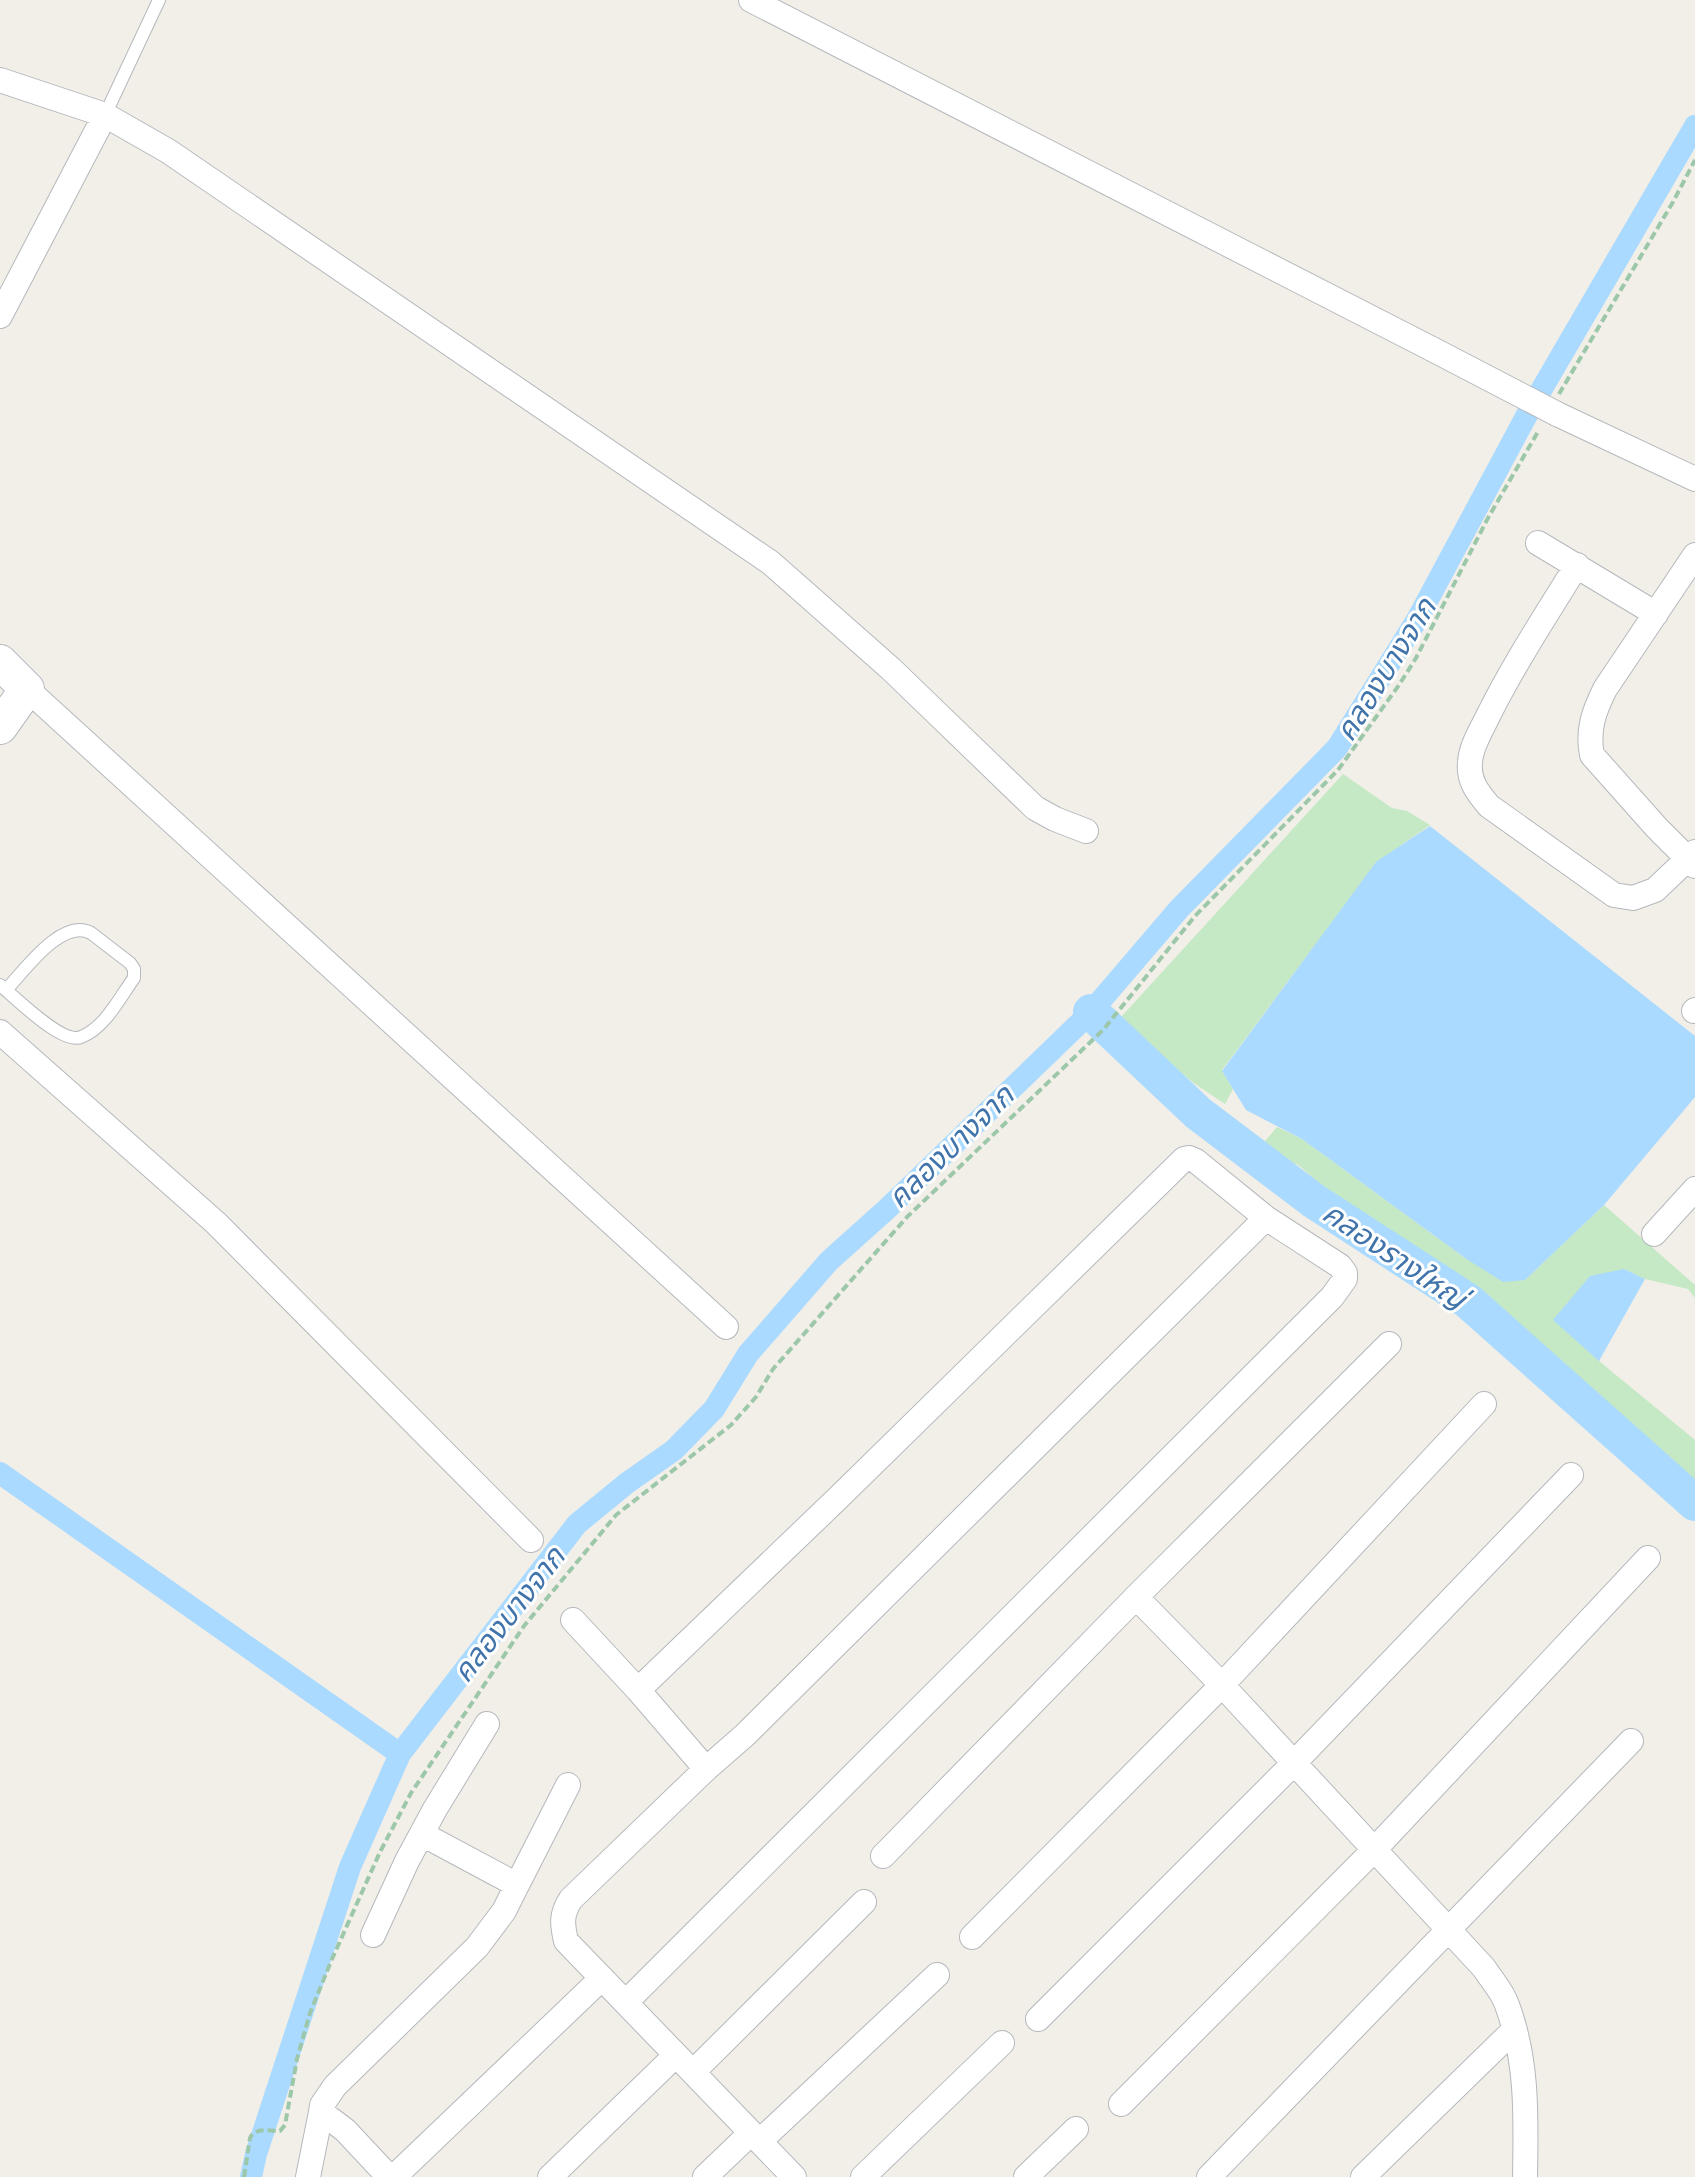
<svg xmlns="http://www.w3.org/2000/svg" width="1695" height="2177" viewBox="0 0 1695 2177" font-family="'Titillium Web','Noto Sans Thai',sans-serif">
  <rect width="100%" height="100%" fill="#f1efe8"/>
  <!-- green -->
  <path fill="#c5e8c5" d="M 1343,774 L 1392,808 L 1407,811 L 1430,825 L 1376,863 L 1222,1070 L 1233,1089 L 1225,1104 L 1195,1084 L 1124,1028 L 1122,1016 Z
    M 1277,1127 L 1302,1139 L 1465,1258 L 1525,1280 L 1604,1205 L 1695,1285 L 1695,1298 L 1688,1289 L 1645,1279 L 1624,1269 L 1599,1361 L 1695,1440 L 1695,1484 L 1577,1377 L 1442,1271 L 1372,1227 L 1298,1165 L 1259,1148 Z"/>
  <!-- water -->
  <path fill="#aadaff" d="M 1430,826 L 1695,1036 L 1695,1097 L 1604,1205 L 1525,1280 L 1503,1282 L 1465,1258 L 1302,1139 L 1246,1110 L 1222,1071 L 1376,862 Z
    M 1624,1269 L 1645,1279 L 1599,1361 L 1553,1320 L 1590,1276 Z"/>
  <g fill="none" stroke-linecap="round" stroke-linejoin="round">
    <!-- canal -->
    <path stroke="#aadaff" stroke-width="22" d="M 0,1473 L 400,1754
      M 251,2177 L 256,2154 L 350,1867 L 400,1754 L 577,1524 L 627,1483 L 674,1450 L 714,1409 L 748,1354 L 829,1261 L 887,1209 L 1091,1012 L 1179,909 L 1337,748 L 1418,618 L 1529,411 L 1695,126"/>
    <!-- river -->
    <path stroke="#aadaff" stroke-width="36" d="M 1091,1012 L 1198,1113 L 1314,1201 L 1468,1301 L 1695,1503"/>
    <!-- lane casing -->
    <g stroke="#b5b8bc" stroke-width="14">
      <path id="lane" d="M 105,115 L 159,0
        M 0,985 C 15,997 62,1045 81,1037 C 105,1028 120,997 134,978 L 134,969 L 130,963 L 91,933 C 62,917 24,971 6,990"/>
    </g>
    <!-- street casing -->
    <g stroke="#b5b8bc" stroke-width="26">
      <path id="street" d="M 751,0 L 1432,349
        M 0,80 L 105,115 L 168,151 L 771,563 L 891,669 L 1035,808 L 1055,819 L 1086,831
        M 0,316 L 105,115
        M 1557,414 L 1695,479
        M 1538,543 L 1656,614
        M 1695,555 L 1605,689 C 1594,711 1587,730 1592,755 L 1657,828 L 1695,866
        M 1577,565 C 1546,615 1514,664 1488,716 C 1481,731 1471,746 1470,762 C 1468,781 1478,793 1489,806 L 1614,895 L 1633,898 L 1655,890 L 1695,852
        M 27,689 L 726,1327
        M 1694,1011 L 1695,1010
        M 0,1032 L 216,1223 L 531,1540
        M 1654,1234 L 1695,1189
        M 1136,1597 L 1222,1685 L 1484,1968 C 1491,1979 1503,1992 1507,2005 C 1528,2061 1526,2118 1525,2177
        M 573,1620 L 638,1690
        M 883,1856 L 1136,1597 L 1389,1344
        M 517,1885 L 568,1785
        M 373,1935 L 407,1861 L 435,1809 L 487,1724
        M 972,1937 L 1222,1685 L 1484,1404
        M 626,2002 L 1332,1297 L 1345,1279 L 1345,1273 L 1340,1266 L 1266,1218 L 1196,1161 L 1189,1158 L 1184,1159 L 838,1498 L 638,1690 L 706,1769
        M 1038,2019 L 1294,1763 L 1571,1475
        M 693,2072 L 864,1902
        M 1121,2104 L 1374,1850 L 1648,1558
        M 321,2112 L 322,2105 L 335,2086 L 477,1947 L 504,1911 L 517,1885 L 422,1834
        M 760,2141 L 937,1975
        M 308,2177 L 321,2112 L 345,2130 L 389,2177
        M 394,2177 L 602,1978
        M 550,2177 L 676,2055
        M 705,2177 L 751,2133
        M 794,2177 L 566,1941 C 562,1924 561,1914 571,1899 L 706,1769 L 745,1735 L 1266,1218
        M 863,2177 L 1002,2043
        M 1026,2177 L 1076,2129
        M 1209,2177 L 1631,1741
        M 1363,2177 L 1514,2030"/>
    </g>
    <!-- secondary casing -->
    <g stroke="#b6babf" stroke-width="36">
      <path id="secondary" d="M 0,662 L 27,689 L 0,727"/>
    </g>
    <!-- path -->
    <path stroke="#9cc7a9" stroke-width="4" stroke-dasharray="8 4" stroke-linecap="butt" d="M 1559,394 L 1673,202 L 1695,160
      M 244,2177 L 250,2138 C 255,2127 269,2131 280,2131 L 285,2125 L 297,2059 L 310,2013 L 332,1959 L 380,1852 L 411,1793 L 524,1626 L 616,1515 L 731,1425 L 756,1397 L 773,1369 L 907,1217 L 1103,1030 L 1195,916 L 1338,770 L 1399,685 L 1416,658 L 1488,518 L 1539,430"/>
    <!-- lane -->
    <use href="#lane" stroke="#fff" stroke-width="12"/>
    <!-- street -->
    <use href="#street" stroke="#fff" stroke-width="24"/>
    <!-- secondary -->
    <use href="#secondary" stroke="#fff" stroke-width="34"/>
    <!-- street-bridge casing -->
    <g stroke="#b5b8bc" stroke-width="26" stroke-linecap="butt">
      <path id="street-bridge" d="M 1432,349 L 1557,414"/>
    </g>
    <!-- street-bridge -->
    <use href="#street-bridge" stroke="#fff" stroke-width="24"/>
  </g>
  <g text-anchor="middle" dominant-baseline="central" stroke-width="6" stroke-linejoin="round" paint-order="stroke">
    <!-- water labels -->
    <g font-size="30" font-style="italic" fill="#4174aa" stroke="#fff">
      <text transform="translate(1385 669) rotate(-58)">คลองบางจาก</text>
      <text transform="translate(950 1146) rotate(-44)">คลองบางจาก</text>
      <text transform="translate(1395 1255) rotate(34)">คลองรางใหญ่</text>
      <text transform="translate(508 1614) rotate(-52)">คลองบางจาก</text>
    </g>
  </g>
</svg>
